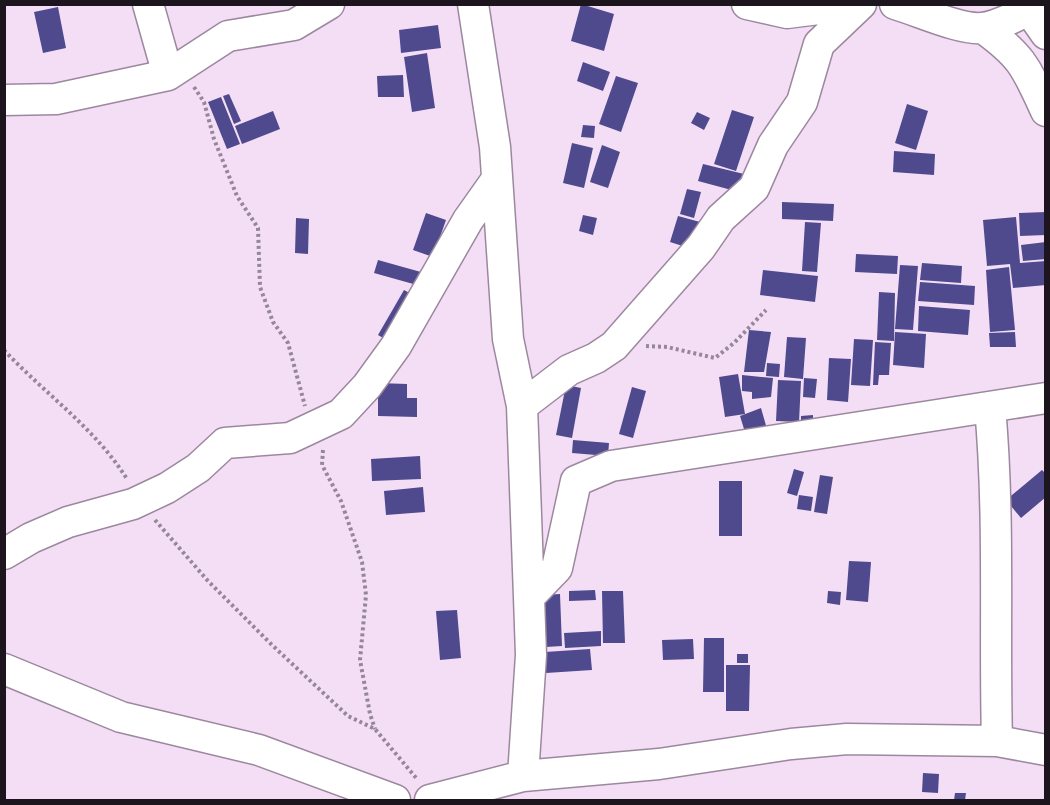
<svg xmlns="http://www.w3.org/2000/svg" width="1050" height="805" viewBox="0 0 1050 805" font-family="'Source Serif 4',serif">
  <rect width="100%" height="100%" fill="#f4def6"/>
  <!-- building -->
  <path fill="#4f498e" d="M 581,4 L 614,14 L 604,51 L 571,41 Z
    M 58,7 L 66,48 L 43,53 L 34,12 Z
    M 438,25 L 441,48 L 401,53 L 399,30 Z
    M 427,53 L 435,108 L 412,112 L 404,57 Z
    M 583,62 L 610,72 L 603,91 L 577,81 Z
    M 403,75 L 404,97 L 378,97 L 377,76 Z
    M 616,76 L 638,83 L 621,132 L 599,124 Z
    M 229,94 L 241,121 L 234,124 L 223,96 Z
    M 221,97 L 240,144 L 227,149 L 208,102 Z
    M 907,104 L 928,111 L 916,150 L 895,143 Z
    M 732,110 L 754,117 L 736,171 L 714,164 Z
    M 273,111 L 280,129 L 242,144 L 235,126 Z
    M 697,112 L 710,118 L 704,130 L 691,123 Z
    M 583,125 L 595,126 L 594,138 L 581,137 Z
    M 572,143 L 593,148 L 584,188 L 563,183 Z
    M 602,145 L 620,152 L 608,188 L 590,182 Z
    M 894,151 L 935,154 L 934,175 L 893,172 Z
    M 703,164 L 744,174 L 739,192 L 698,181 Z
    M 687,189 L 701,192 L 694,218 L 680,214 Z
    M 782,202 L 834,204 L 833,221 L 782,219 Z
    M 1046,212 L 1046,235 L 1020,236 L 1019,213 Z
    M 426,213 L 446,220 L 433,257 L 413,250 Z
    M 583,215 L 597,218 L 593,235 L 579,231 Z
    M 678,216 L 700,222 L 692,249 L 670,242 Z
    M 1016,217 L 1020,263 L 1046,261 L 1046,285 L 1013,288 L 1010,264 L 987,266 L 983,220 Z
    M 296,218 L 309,219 L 308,254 L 295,253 Z
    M 805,222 L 821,223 L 817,272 L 802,271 Z
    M 1046,242 L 1046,259 L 1023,261 L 1021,245 Z
    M 856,254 L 898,256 L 897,274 L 855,272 Z
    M 378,260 L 428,274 L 424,287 L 374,273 Z
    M 922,263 L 962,266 L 961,283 L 920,280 Z
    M 900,265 L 918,266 L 913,330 L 895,329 Z
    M 1009,267 L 1015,330 L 990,332 L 986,270 Z
    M 763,270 L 818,276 L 815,302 L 760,295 Z
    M 920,282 L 975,286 L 974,305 L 918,301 Z
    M 404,290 L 417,297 L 390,342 L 378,335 Z
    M 879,292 L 895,293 L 894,341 L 877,340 Z
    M 919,306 L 970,310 L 968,335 L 918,331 Z
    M 749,330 L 771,332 L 764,372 L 744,372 Z
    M 895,332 L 926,334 L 924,368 L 893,365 Z
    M 1015,332 L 1016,347 L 990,347 L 989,333 Z
    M 787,337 L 806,338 L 803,379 L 784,377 Z
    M 854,339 L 873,340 L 870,386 L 851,385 Z
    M 875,342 L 891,343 L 889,375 L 879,375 L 878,385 L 873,385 Z
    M 829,358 L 851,359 L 848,402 L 827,400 Z
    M 767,363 L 780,364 L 779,377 L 766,376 Z
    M 738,374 L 745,414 L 725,417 L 719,377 Z
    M 742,375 L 773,378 L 771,397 L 752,399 L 752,392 L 742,391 Z
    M 804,378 L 817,379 L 815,398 L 803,397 Z
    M 778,380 L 801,381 L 799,422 L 776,421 Z
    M 378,383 L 407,384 L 407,398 L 417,398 L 417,417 L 378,416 Z
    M 566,385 L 581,388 L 572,438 L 556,435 Z
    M 632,387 L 646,391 L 633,438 L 619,434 Z
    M 761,408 L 769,436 L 748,442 L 740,416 Z
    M 813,415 L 813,424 L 801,424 L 801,416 Z
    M 573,440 L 609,443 L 608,456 L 572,453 Z
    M 420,456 L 421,479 L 372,481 L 371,459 Z
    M 794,469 L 804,472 L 797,496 L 787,493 Z
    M 1042,470 L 1046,474 L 1046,497 L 1021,518 L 1006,500 Z
    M 820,475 L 833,477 L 827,514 L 814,512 Z
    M 719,481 L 742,481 L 742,536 L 719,536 Z
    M 423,487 L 425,512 L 386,515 L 384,491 Z
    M 799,495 L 813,497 L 811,511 L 797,509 Z
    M 849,561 L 871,562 L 868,602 L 846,600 Z
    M 595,590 L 596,600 L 569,601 L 569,591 Z
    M 602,591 L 623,591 L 625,643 L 603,643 Z
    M 828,591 L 841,592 L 840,605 L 827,603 Z
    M 560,594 L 562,646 L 546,647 L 544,595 Z
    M 457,610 L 461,658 L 440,660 L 436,611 Z
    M 601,631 L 601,646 L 565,648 L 564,633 Z
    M 704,638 L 724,638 L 724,692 L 703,692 Z
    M 693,639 L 694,659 L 663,660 L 662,640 Z
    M 590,649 L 592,670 L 546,673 L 545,652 Z
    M 737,654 L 748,654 L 748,663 L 737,663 Z
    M 726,665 L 750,665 L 749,711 L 726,711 Z
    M 923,773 L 939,774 L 938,793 L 922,792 Z
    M 955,793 L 966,793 L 965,800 L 954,800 Z"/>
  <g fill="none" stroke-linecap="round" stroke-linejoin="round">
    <!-- minor casing -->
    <g stroke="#9c889e" stroke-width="33">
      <path id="minor" d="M 148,4 L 168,75
        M 473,4 L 495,147 L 508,339 L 522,406 L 529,597
        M 747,4 L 787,13 L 858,4
        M 895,4 C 919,11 960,30 982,28 C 996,27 1026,12 1039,4
        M 1025,4 L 1046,34
        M 983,28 C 1022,56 1026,67 1046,111
        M 4,100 L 56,99 L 168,75 L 228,36 L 294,25 L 329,4
        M 522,406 L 569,370 L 596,358 L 614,346 L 701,247 L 721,218 L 754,188 L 773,145 L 802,102 L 819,44 L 861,4
        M 990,407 C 1000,518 994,630 997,741
        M 4,554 L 31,538 L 68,522 L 133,504 L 167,488 L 198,468 L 225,443 L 290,438 L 341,414 L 367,386 L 396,346 L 468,220 L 497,179
        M 4,669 L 121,717 L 259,750 L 395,800
        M 523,776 L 531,655 L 529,597 L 557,568 L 576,481 L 611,466 L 1046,398
        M 430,800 L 523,776 L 659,764 L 791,744 L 847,739 L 997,741 L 1046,750"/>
    </g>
    <!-- path -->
    <path stroke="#968798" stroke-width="4" stroke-dasharray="3 3" stroke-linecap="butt" d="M 194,87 L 204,102 L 214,139 L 237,196 L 258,228 L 260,287 L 273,322 L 288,343 L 305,406
      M 646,346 L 667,347 L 715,358 L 734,343 L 766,310
      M 4,350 C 45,394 95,428 127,479
      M 323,450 L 322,465 L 341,501 L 362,562 L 366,595 L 360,660 L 370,714 L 375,729
      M 155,520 L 208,581 L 272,645 L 348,716 L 375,729 L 417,779"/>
    <!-- minor -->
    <use href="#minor" stroke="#fff" stroke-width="30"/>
  </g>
  <!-- border -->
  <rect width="1050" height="805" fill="none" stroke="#1d151e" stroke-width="12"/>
</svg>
